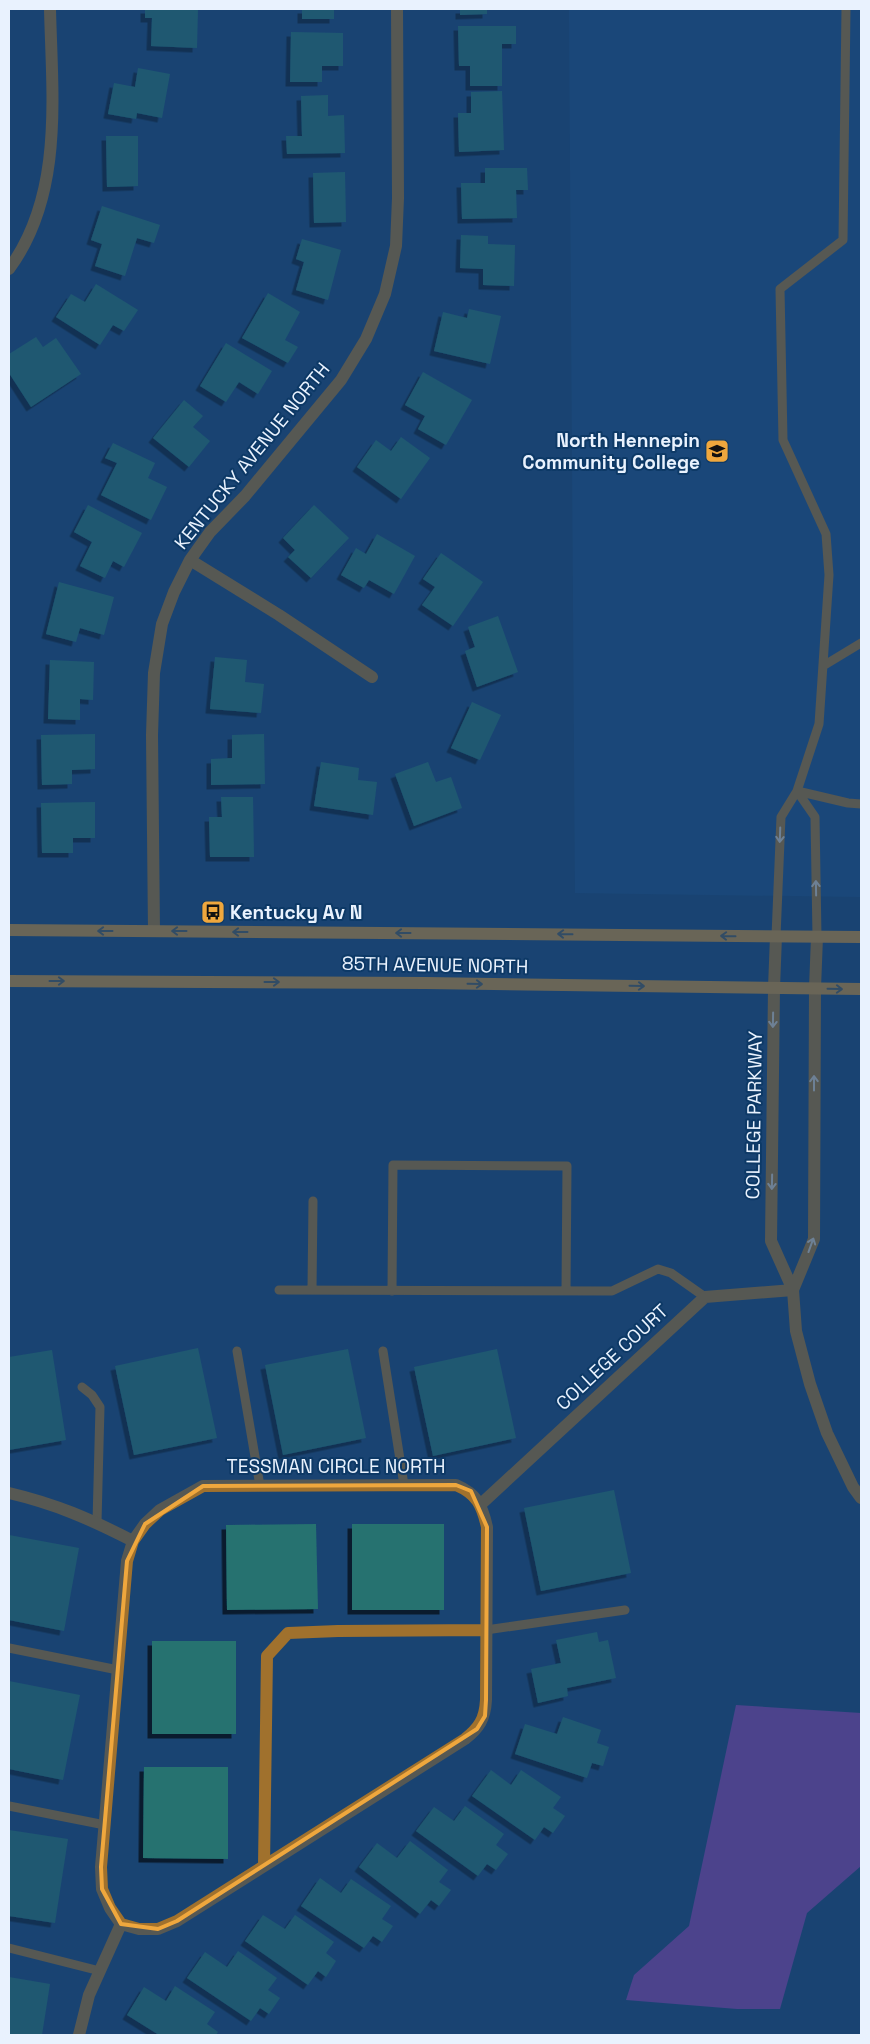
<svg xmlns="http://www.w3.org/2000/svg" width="870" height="2044" viewBox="0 0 870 2044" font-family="'Space Grotesk',sans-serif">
  <defs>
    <filter id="shadow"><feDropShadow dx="-4.5" dy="4.5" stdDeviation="0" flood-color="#0009"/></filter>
  </defs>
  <rect width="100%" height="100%" fill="#194472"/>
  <!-- built -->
  <path fill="#1c4d81" d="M 569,9 L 861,9 L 861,897 L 575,893 Z"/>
  <!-- water -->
  <path fill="#8943ac" d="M 736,1705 L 861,1713 L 861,1866 L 807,1913 L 780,2009 L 737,2009 L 626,2000 L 634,1975 L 689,1926 Z"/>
  <!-- building -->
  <path fill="#257270" filter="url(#shadow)" d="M 145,9 L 198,9 L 197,48 L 151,46 L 152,18 L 145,18 Z
    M 302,9 L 334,9 L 334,19 L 302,19 Z
    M 460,9 L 487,9 L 487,14 L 460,15 Z
    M 458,26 L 516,26 L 516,44 L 502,44 L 502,86 L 470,86 L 470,66 L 459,66 Z
    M 291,32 L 343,33 L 343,66 L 322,66 L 322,82 L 290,82 Z
    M 138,68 L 170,74 L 162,118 L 137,113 L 136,119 L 108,114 L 114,83 L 135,87 Z
    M 502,91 L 504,150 L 459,152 L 458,113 L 471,113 L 471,92 Z
    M 328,95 L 328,116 L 344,115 L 345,153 L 287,154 L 286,136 L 302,136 L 301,96 Z
    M 106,136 L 138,136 L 138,186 L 107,187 Z
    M 485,168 L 527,168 L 528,190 L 516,190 L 517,218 L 462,219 L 461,183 L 485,183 Z
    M 345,172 L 346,222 L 314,223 L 313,173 Z
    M 102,206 L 160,225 L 154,243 L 137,238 L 125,276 L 95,266 L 102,244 L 91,240 Z
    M 461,235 L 488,236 L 488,244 L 515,245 L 514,286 L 483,285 L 483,269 L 460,268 Z
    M 302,239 L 341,250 L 328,300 L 296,290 L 304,262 L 296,259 Z
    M 96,284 L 138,310 L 124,331 L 113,325 L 100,345 L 56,317 L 71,294 L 85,302 Z
    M 268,293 L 300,312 L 285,340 L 298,347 L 288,363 L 242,338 Z
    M 469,309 L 501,316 L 490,364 L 434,351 L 443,312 L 467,318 Z
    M 36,337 L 43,347 L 56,338 L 81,374 L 31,407 L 9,373 L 9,354 Z
    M 226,343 L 272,371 L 258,394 L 239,382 L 226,402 L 200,386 Z
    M 423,372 L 472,400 L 446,445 L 418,429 L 425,416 L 405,405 Z
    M 184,400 L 203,416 L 193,427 L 210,441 L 189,467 L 153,438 Z
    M 401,437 L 430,458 L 401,499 L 357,467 L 376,440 L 391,451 Z
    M 113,443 L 155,463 L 148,478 L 167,487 L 151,520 L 101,495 L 117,463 L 105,458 Z
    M 88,505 L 142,533 L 124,567 L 113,561 L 105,578 L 80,566 L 92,542 L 74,532 Z
    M 314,505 L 349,538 L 311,578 L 288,557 L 295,550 L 283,538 Z
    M 377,534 L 415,556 L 394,594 L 369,580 L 364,588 L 341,575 L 356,548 L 366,554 Z
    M 441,553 L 483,582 L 453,626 L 422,605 L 435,587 L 423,579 Z
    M 59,582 L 114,597 L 104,635 L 80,628 L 76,642 L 46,634 Z
    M 498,616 L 518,672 L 477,687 L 465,651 L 475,647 L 468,627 Z
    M 215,657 L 247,660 L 245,682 L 264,684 L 261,713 L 210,709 Z
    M 50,660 L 94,662 L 93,700 L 80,699 L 80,720 L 48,719 Z
    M 472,702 L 501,715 L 480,760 L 451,748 Z
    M 95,734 L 95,769 L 72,770 L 72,784 L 42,785 L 41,735 Z
    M 264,734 L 265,784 L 211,785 L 211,759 L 232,758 L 232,735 Z
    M 321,762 L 359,768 L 358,780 L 377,782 L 373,815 L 314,806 Z
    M 428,762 L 436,782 L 451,777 L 462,808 L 414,826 L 395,774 Z
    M 221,797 L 253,797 L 254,857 L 210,857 L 209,817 L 222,817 Z
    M 95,802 L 95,838 L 73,838 L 73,853 L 42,853 L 41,803 Z
    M 198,1348 L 217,1438 L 134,1455 L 115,1366 Z
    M 348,1349 L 366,1438 L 283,1455 L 265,1365 Z
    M 497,1349 L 516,1438 L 433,1456 L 414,1367 Z
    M 52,1350 L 66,1440 L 9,1450 L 9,1357 Z
    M 614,1490 L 631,1573 L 541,1591 L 524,1508 Z
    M 316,1524 L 318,1609 L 227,1610 L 226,1525 Z
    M 352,1524 L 444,1524 L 444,1610 L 352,1610 Z
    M 9,1535 L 79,1548 L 64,1631 L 9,1620 Z
    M 597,1632 L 599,1642 L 608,1640 L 616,1678 L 567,1688 L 568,1696 L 538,1703 L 531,1669 L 561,1663 L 556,1640 Z
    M 152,1641 L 236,1641 L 236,1734 L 152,1734 Z
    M 9,1681 L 80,1695 L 63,1780 L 9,1769 Z
    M 563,1717 L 601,1730 L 597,1743 L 609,1747 L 603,1766 L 592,1763 L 587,1778 L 515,1754 L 525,1724 L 557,1734 Z
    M 144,1767 L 228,1767 L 228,1859 L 143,1858 Z
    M 491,1770 L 511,1785 L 521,1770 L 561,1797 L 553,1808 L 565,1816 L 553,1833 L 544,1827 L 535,1840 L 472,1796 Z
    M 465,1806 L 504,1834 L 496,1845 L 508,1854 L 496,1870 L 487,1864 L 478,1876 L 416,1831 L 434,1807 L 454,1821 Z
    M 9,1830 L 68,1839 L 55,1923 L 9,1916 Z
    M 410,1841 L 448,1870 L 439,1882 L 451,1890 L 439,1906 L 431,1900 L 420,1914 L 359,1867 L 377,1843 L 397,1858 Z
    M 320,1878 L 341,1893 L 351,1879 L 391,1906 L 382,1919 L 393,1926 L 382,1942 L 373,1936 L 364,1948 L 301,1906 Z
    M 263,1915 L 285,1929 L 295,1915 L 334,1942 L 326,1953 L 336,1961 L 326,1977 L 318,1971 L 308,1985 L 245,1941 Z
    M 238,1951 L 277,1978 L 268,1990 L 280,1998 L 269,2014 L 260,2008 L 251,2021 L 187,1978 L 205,1952 L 227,1967 Z
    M 9,1977 L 50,1984 L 42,2035 L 9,2035 Z
    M 175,1986 L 215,2012 L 207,2024 L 218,2032 L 216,2035 L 159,2035 L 127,2015 L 144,1987 L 166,2001 Z"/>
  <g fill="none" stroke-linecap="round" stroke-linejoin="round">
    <!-- service -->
    <path stroke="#a0712d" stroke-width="9" d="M 823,666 L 861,643
      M 797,791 L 815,817 L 817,937
      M 797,791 L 848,803 L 861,804
      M 776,936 L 781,817 L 797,791 L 819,724 L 829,575 L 826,534 L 783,440 L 780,289 L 843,240 L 846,9
      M 279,1290 L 612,1291 L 658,1269 L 671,1273 L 705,1297
      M 312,1290 L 313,1201
      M 392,1291 L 393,1165 L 567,1166 L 566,1291
      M 237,1351 L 260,1486
      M 383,1351 L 404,1485
      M 82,1387 L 92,1395 L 100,1407 L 97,1522
      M 486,1630 L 625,1610
      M 9,1648 L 118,1670
      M 9,1806 L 105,1825
      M 9,1948 L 100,1971"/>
    <!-- minor -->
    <path stroke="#a0712d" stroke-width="12" d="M 9,269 C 64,194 52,96 50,9
      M 190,560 L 279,615 L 372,677
      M 154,931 L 152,735 L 154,673 L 162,624 L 174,592 L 190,560 L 210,532 L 245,496 L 341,380 L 366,339 L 385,294 L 396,246 L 398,198 L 397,9
      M 776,936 L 774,988 L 771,1241 L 793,1290 L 796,1331 L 810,1384 L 827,1433 L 853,1487 L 861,1498
      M 793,1290 L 814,1239 L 815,988 L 817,937
      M 456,1485 C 477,1494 482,1505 487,1527 L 486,1700 C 485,1719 479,1728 465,1739 L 177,1921 L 158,1929 L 139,1929 L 121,1924 L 110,1908 L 102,1889 L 101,1867 L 127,1561 L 133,1541 L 145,1524 L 160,1510 L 203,1486 Z
      M 9,1493 C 56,1504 90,1519 133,1541
      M 480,1505 L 705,1297 L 793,1290
      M 264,1866 L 267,1656 L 288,1633 L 338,1631 L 486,1630
      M 79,2035 L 89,1995 L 121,1924"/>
    <!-- secondary -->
    <path stroke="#c98e37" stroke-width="12" d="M 9,930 L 861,937
      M 9,981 L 426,983 L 861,989"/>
  </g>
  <!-- one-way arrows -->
  <defs><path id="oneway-shaft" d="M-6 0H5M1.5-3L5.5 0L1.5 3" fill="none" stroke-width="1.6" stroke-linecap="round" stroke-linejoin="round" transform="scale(1.25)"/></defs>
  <g stroke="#d3cbbf">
    <use href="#oneway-shaft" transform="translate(780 835) rotate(92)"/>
    <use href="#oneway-shaft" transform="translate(816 888) rotate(-91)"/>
    <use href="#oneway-shaft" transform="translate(773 1020) rotate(91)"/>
    <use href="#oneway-shaft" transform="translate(814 1083) rotate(-90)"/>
    <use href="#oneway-shaft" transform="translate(772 1182) rotate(91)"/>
    <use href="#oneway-shaft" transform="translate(811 1245) rotate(-70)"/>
  </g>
  <g stroke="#4f5756">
    <use href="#oneway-shaft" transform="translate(105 931) rotate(-180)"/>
    <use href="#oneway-shaft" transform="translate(179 931) rotate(-180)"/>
    <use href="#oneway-shaft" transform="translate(240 932) rotate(-180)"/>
    <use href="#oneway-shaft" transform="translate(403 933) rotate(-180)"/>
    <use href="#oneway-shaft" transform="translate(565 934) rotate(-179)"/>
    <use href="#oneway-shaft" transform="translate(728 936) rotate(-179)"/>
    <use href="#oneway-shaft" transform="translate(57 981)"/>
    <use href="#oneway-shaft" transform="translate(272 982)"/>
    <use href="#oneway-shaft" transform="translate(475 984) rotate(1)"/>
    <use href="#oneway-shaft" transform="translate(637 986) rotate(1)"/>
    <use href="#oneway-shaft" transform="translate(835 989) rotate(1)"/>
  </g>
  <!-- marked area -->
  <path d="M0 0H870V2044H0ZM 456,1485 L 471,1491 L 487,1527 L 486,1700 L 485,1716 L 477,1729 L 177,1921 L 158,1929 L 121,1924 L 102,1889 L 101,1867 L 127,1561 L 145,1524 L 203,1486 Z" fill="#194472" fill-opacity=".55" fill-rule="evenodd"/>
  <path fill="none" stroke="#efa73d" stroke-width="4" stroke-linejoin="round" d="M 456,1485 L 471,1491 L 487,1527 L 486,1700 L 485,1716 L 477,1729 L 177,1921 L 158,1929 L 121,1924 L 102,1889 L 101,1867 L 127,1561 L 145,1524 L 203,1486 Z"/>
  <!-- icons -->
  <defs>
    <g id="university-square" transform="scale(1.25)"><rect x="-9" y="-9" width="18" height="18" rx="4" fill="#efa73d" stroke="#0d3966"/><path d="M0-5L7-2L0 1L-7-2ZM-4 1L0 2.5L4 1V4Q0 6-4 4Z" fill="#111"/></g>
    <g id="bus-square" transform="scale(1.25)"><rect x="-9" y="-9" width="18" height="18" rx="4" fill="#efa73d" stroke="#0d3966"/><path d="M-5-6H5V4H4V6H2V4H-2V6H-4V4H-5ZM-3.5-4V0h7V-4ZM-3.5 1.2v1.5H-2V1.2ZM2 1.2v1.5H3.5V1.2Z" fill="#111"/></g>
  </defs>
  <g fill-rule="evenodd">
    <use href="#university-square" x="717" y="451"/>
    <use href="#bus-square" x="213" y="912"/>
  </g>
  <g text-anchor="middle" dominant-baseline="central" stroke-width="4" stroke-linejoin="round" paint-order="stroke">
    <!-- poi labels -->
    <g font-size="19" font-weight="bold" fill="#e9f2fe" stroke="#0d3966" text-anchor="end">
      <text x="700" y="440">North Hennepin<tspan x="700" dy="22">Community College</tspan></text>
      <text x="230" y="912" text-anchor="start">Kentucky Av N</text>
    </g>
    <!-- street labels -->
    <g font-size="19" fill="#e9f2fe" stroke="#0d3966">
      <text transform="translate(252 456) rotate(-51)">KENTUCKY AVENUE NORTH</text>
      <text transform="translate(435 965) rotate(1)">85TH AVENUE NORTH</text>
      <text transform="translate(754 1115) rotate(-89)">COLLEGE PARKWAY</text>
      <text transform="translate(612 1357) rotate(-43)">COLLEGE COURT</text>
      <text x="336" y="1466">TESSMAN CIRCLE NORTH</text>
    </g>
  </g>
  <!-- border -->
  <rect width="870" height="2044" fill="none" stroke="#e9f2fe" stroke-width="20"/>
</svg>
